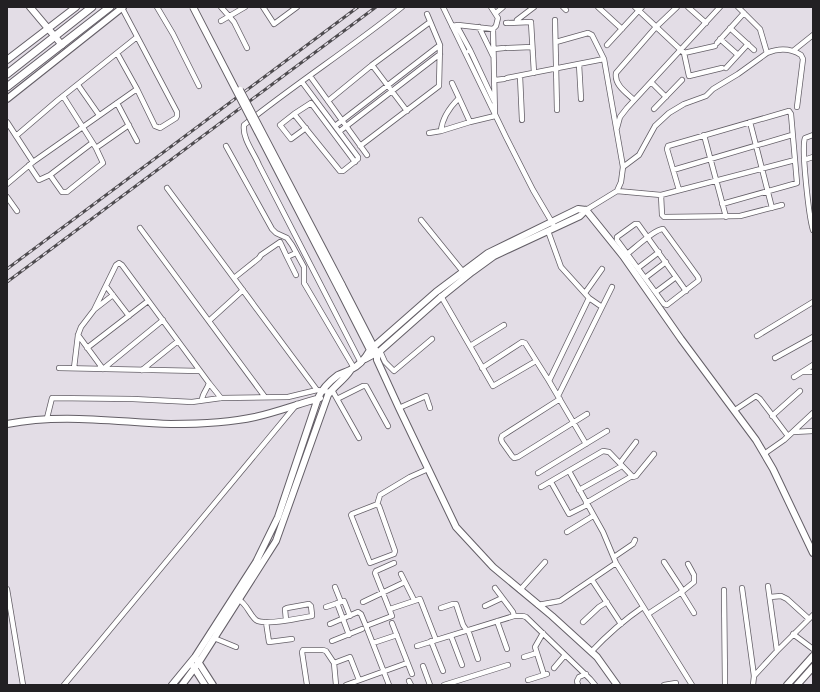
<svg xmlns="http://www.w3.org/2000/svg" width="820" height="692" viewBox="0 0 820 692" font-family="Barlow,sans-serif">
  <rect width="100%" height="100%" fill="#e3dde6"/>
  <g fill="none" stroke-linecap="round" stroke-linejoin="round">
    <!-- street casing -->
    <g stroke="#645f67" stroke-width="6">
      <path id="street" d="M 157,7 L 173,34 L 199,86
        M 221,7 L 234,22 L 247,48
        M 263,7 L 274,24 L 297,7
        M 443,7 L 506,137 L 533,190 L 553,224
        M 563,7 L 566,10
        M 598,7 L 622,29
        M 635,7 L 684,53 L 689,76 L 722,68
        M 688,7 L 706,23
        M 738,7 L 760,29 L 767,53 C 779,48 790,48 801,55 L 803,59 L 797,107
        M 496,13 L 503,7
        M 517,20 L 534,7
        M 555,20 L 557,110
        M 221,21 L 245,7
        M 506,23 L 531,22 L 534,73
        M 458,25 L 493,29
        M 452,26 L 458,25 L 458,28 L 470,50 L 469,51
        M 479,27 L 493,56
        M 730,28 L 754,50
        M 720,39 L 738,55
        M 556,42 L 588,33 L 592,35 L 604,59 L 623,167 L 621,182 L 617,191 L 586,210
        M 717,43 L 744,13
        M 607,45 L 642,7
        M 507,48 L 532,47
        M 494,49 L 504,48
        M 470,50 L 494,101
        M 793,51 L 813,35
        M 117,53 L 137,89 L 155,126 L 160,128 L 176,118 L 177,116 L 177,112 L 122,8
        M 684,53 L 715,46
        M 579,64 L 581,99
        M 372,65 L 407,111
        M 726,68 L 748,44
        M 310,76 L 367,155
        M 520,76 L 522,120
        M 507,78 L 604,59
        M 495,80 L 504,79
        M 651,82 L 666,97
        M 78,85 L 99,115
        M 63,96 L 96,148 L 103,163 L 67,192 L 62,192 L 50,175 L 92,143
        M 634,100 C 627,93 614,85 616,73 L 656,27 L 677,7
        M 328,101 L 372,65 L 430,22
        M 117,103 L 137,141
        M 654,109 L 682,80
        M 294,114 L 340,171 L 343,171 L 358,159 L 358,157 L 302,82
        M 7,122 L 33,162
        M 470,122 L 495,116 L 493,29 L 496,26 L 498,18 L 491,7
        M 750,122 L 772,208
        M 335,126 L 440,45
        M 306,128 L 291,139 L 280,125 L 294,114 L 311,103 L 355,162
        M 617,128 L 620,117 L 627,108 L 720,7
        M 340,131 L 440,54
        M 441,131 L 470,122 L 459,98
        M 429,133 L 441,131 C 442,117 450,107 459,98 L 452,83
        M 704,135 L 726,217
        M 813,135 L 805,138 C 801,148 809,217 813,230
        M 16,136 L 58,100 L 137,37
        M 226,146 L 272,229 L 276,233 L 287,238 L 292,245 L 304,267 L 304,283 L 354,368
        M 360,146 L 439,86 L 440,45 L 427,14
        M 96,148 L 129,125
        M 804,160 L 813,157
        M 29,165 L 39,180 L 50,175
        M 623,167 L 639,155 L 655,126 L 669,113 L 684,104 L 706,96 L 713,89 L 738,74 L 767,53
        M 673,170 L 792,135
        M 7,184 L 33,162 L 137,89
        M 167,188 L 317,390 L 330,392
        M 679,190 L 667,149 L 668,146 L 789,111 L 791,114 L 797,183 L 722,204
        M 617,191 L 661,195 L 795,160
        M 661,195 L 662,215 L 664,217 L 740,216 L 782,205
        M 7,197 L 17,211
        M 421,220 L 464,273
        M 140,228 L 265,397
        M 548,231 L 561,267 L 589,298 L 549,381
        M 627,254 C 635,248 655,229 663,229 L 698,277 L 699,280 L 698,281 L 667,305 L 664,304 L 617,240 L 617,237 L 635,224 L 638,224 L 686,291
        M 287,257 L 296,275
        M 638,268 L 659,252
        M 234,278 L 259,258 L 261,255 L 280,242 L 287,257 L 296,253
        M 645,278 L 666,262
        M 106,286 L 129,316
        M 656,292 L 676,277
        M 585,293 L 602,269
        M 441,296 L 493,386 L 536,361
        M 589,298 L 602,307
        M 95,309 L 113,295
        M 210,320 L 243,290
        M 78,335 L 103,369 L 163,320
        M 757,336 L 813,302
        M 470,346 L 504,325
        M 87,348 L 148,301
        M 380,351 L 385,362 L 394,371 L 432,339
        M 775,358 L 813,337
        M 361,363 L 259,165 C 254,153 242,138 244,125 C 295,84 351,48 402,7
        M 59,368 L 200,371
        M 74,368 L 78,335 L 81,327 L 94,310 L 116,265 L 119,263 L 122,265 L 209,383
        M 482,368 L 522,342 L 525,343 L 549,381 L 586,444
        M 142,370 L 178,341
        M 803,372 L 813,372
        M 794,377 L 813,365
        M 332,390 L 359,438
        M 558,396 L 612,287
        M 337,399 L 363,386 L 366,386 L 388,426
        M 560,399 L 502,436 L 501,439 L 502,442 L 512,456 L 514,458 L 518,457 L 587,414
        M 202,400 C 202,394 207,390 209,383 L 221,398
        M 399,408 L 426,396 L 430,408
        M 735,410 L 756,396 L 760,399 L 788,436
        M 772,416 L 800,391
        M 47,418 L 52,398 L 133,399 L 192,402 L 221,398 L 288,397 L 317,390
        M 793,432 L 813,431
        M 764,454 L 784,440 L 813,413
        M 620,463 L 636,442
        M 569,471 L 603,532 L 616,563 L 692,685
        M 538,473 L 607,431
        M 551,482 L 569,514 L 587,505
        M 541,487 L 603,451 L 609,452 L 633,477 L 636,476 L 654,454
        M 579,490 L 622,466
        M 586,503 L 632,476
        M 377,505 L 379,506 L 395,551 L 394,554 L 370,563 L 351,515 L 352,514 L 375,505 L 377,505 L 380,495 L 410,477 L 428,469
        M 567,532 L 593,516
        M 614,557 L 633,544 L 635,540
        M 664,562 L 683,591
        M 401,574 L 414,600
        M 592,580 L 621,624
        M 335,587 L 341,602
        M 495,588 L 513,612 L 514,616
        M 742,588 L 754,676 L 753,685
        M 7,589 L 23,685
        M 520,590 L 545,562
        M 724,590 L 725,685
        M 681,592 L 694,613
        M 770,597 L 781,596 L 787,599 L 809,619
        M 238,599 C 247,604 249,614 256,620 C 264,626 301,618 312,616 L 312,615 L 311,606 L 309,604 L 287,608 L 285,609 L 286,620
        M 363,602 L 405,582
        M 337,603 L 349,635
        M 538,605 L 560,601 L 616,563
        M 485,606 L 502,598
        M 326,607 L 344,601 L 350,616
        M 441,608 L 453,604 L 456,604 L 463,625 L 467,631
        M 390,609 L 420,599 L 436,640
        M 648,614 L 683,591 L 694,582 L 694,575 L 688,564
        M 497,621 L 507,649
        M 266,622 L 269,642 L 292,639
        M 583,622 L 599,607 L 607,602
        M 392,623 L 412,674
        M 330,624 L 358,612 L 361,614 L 366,626
        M 468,630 L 478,659
        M 543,633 L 535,647 L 544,675
        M 793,634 L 813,649
        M 451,636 L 462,665
        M 214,638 L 236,647
        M 332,641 L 362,629
        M 431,641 L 443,671
        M 373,643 L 397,635
        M 417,646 L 514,616 L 523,616 L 526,617 L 590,679 L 595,685
        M 777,651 L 813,615
        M 591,652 C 607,635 624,620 643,607
        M 524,657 L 537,653
        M 334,663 L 350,657 L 359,680
        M 423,666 L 430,685
        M 554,668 L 565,655
        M 754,676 L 777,651 L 768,586
        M 528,680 L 547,674
        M 409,681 L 411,685
        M 64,685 L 297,404
        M 307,685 L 302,652 L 303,650 L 323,650 L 326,651 L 334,663 L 336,685
        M 346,685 L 407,663
        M 389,685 L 366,626 L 392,616 L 375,573 L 376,571 L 394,563
        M 444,685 L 508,665
        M 578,685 L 577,681 L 579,677 L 586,674
        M 664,685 L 676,683"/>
    </g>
    <!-- secondary casing -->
    <g stroke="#645f67" stroke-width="8">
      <path id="secondary" d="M 30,7 L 62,45
        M 7,60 L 76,7
        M 7,99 L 123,7
        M 342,285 L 377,353 L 377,360 L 399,408 L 456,527 L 493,567 L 552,616 L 597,657 L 617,685
        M 339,289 L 372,354
        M 365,359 L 380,351 L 441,297 L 472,272 L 494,256 L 580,216 L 586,210
        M 7,424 C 62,413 116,422 171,424 C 198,424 228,423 255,417 C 277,412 298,404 320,398
        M 197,660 L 213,685
        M 193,666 L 205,685
        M 172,685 L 195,657 L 256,562 L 278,517 L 318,398 C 322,389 330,381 338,375 C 342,373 346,372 350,370 C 359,366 365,359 370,350 L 436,292 L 488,253 L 578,209 L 586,210 L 623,256 L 681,339 L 756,440 L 773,469 L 813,553
        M 182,685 L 199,662 L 276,541 L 328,395 C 334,386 344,380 350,371
        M 787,685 L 813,656
        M 797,685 L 813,667"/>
    </g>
    <!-- primary casing -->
    <g stroke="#645f67" stroke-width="9">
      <path id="primary" d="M 7,74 L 92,7
        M 7,87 L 110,7"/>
    </g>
    <!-- street -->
    <use href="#street" stroke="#fff" stroke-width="4.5"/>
    <!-- secondary -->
    <use href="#secondary" stroke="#fff" stroke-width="6"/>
    <!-- primary -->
    <use href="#primary" stroke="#fff" stroke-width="7"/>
    <!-- rail casing -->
    <g stroke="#4e4b4f" stroke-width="3">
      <path id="rail" d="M 7,269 L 358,7
        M 7,282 L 376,7"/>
    </g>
    <!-- rail -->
    <use href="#rail" stroke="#e3dde6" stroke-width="1.5" stroke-dasharray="4.5" stroke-linecap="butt"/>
    <!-- secondary-bridge casing -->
    <g stroke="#645f67" stroke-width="8" stroke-linecap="butt">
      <path id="secondary-bridge" d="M 193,7 L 339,289
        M 240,90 L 342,285"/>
    </g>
    <!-- secondary-bridge -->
    <use href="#secondary-bridge" stroke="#fff" stroke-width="6"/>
  </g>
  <!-- border -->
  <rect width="820" height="692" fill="none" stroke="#222023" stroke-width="16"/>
</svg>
